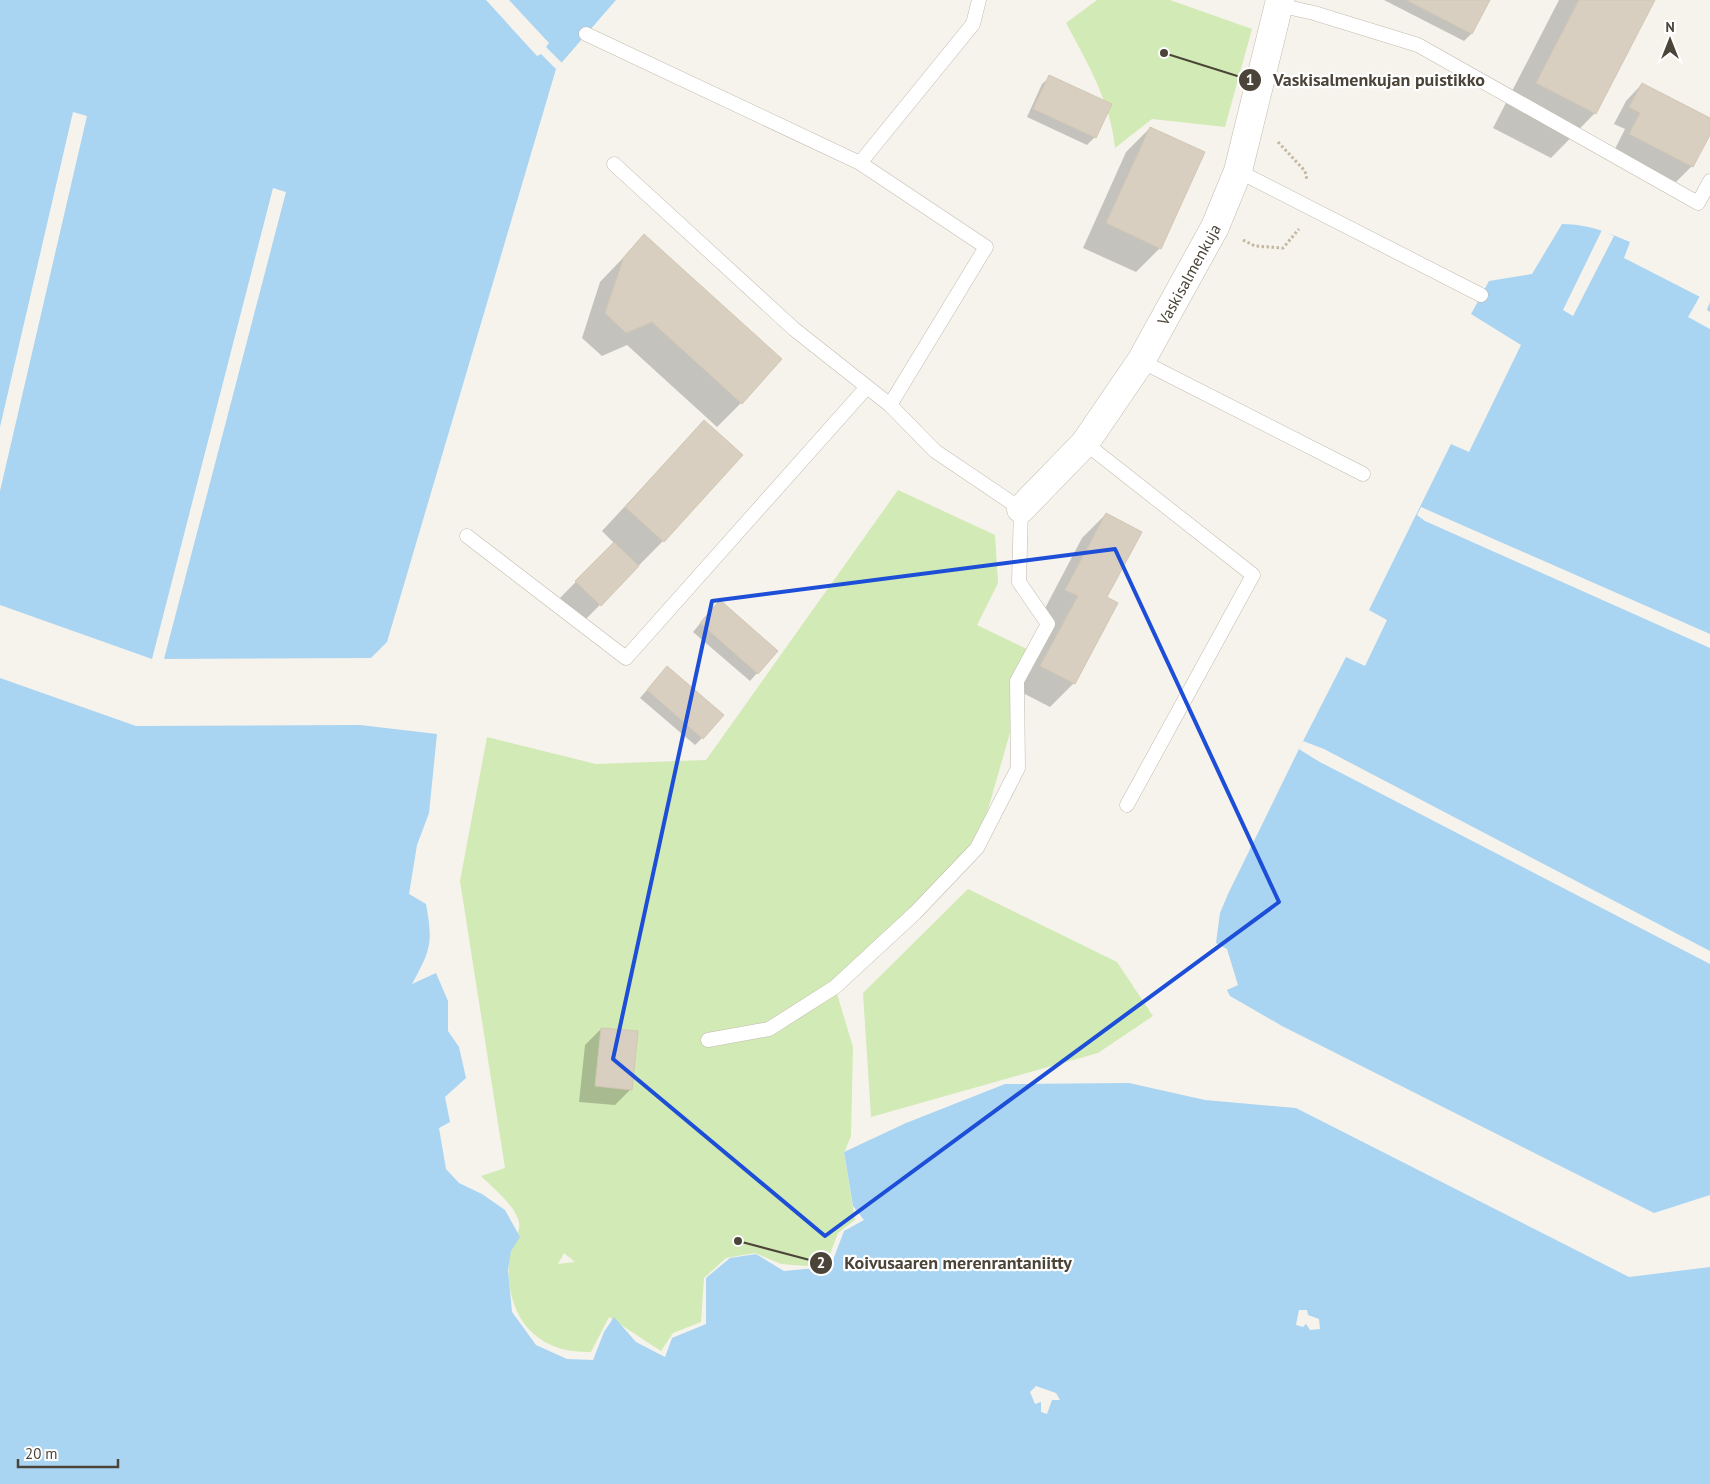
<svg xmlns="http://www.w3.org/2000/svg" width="1710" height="1484" viewBox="0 0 1710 1484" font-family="'PT Sans',sans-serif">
  <rect width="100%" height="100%" fill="#f6f3ec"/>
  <!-- green -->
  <path fill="#d2eab5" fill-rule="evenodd" d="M 1097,0 L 1170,0 L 1252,29 L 1225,127 L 1152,119 L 1115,148 C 1111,103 1087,62 1066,23 Z
    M 898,490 L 995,535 L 998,583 L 977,625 L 1033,652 L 977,848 L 835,987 L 853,1047 L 851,1136 L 844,1153 L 855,1220 L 838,1233 L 827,1262 L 806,1266 L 781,1264 L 755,1253 L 726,1258 L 704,1278 L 701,1322 L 673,1333 L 661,1351 L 609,1317 L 591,1352 C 529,1354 502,1308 510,1251 C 512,1239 523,1232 518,1219 C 513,1204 493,1188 481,1176 L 505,1168 L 460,881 L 487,737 L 596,764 L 706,760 ZM 564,1253 L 575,1262 L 558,1264 Z
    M 968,889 L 1117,962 L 1153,1016 L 1098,1053 L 871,1117 L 863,993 Z"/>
  <!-- water -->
  <path fill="#a9d4f2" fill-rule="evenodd" d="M 0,0 L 616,0 L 556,69 L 387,642 L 371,658 L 152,659 L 0,605 Z
    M 1562,224 C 1592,225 1603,231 1630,242 L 1624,258 L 1710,302 L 1710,1195 L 1654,1213 L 1282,1026 L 1230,996 L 1227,990 L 1238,985 L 1227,949 L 1216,943 L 1220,913 L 1228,894 L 1299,749 L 1346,657 L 1365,666 L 1387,620 L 1369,610 L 1451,444 L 1469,452 L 1521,345 L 1471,314 L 1489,281 L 1532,274 Z
    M 0,678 L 136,726 L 360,725 L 437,734 L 429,813 L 417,845 L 409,894 L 426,904 C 433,943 431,949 412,984 L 436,973 L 448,1001 L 448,1031 L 459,1047 L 466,1078 L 445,1097 L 450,1122 L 439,1128 L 446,1169 L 459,1183 L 482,1194 L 505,1210 L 520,1237 L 511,1251 L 508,1270 L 512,1312 L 536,1345 L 567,1359 L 593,1360 L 604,1332 L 614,1317 L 636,1342 L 665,1357 L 672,1338 L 706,1324 L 706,1278 L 730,1258 L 756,1254 L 784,1271 L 816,1268 L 833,1260 L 844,1231 L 864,1220 L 853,1206 L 844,1152 L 906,1123 L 1005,1084 L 1129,1083 L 1205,1100 L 1296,1108 L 1629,1277 L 1710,1267 L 1710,1484 L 0,1484 ZM 1299,1310 L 1307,1310 L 1308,1315 L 1319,1319 L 1320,1329 L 1310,1330 L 1306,1324 L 1303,1327 L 1296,1325 ZM 1036,1386 L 1056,1393 L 1060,1400 L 1052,1400 L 1047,1414 L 1041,1412 L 1041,1402 L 1035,1404 L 1030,1392 Z"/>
  <!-- pier -->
  <path fill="#f6f3ec" d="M 486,0 L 509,0 L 549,43 L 546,47 L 562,63 L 556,69 L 541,54 L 537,56 Z
    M 73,112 L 87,116 L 0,491 L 0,427 Z
    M 273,188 L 286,192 L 164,659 L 152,659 Z
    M 1602,230 L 1614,236 L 1573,316 L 1563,310 Z
    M 1700,296 L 1710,302 L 1707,310 L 1710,312 L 1710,329 L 1688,317 Z
    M 1421,507 L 1710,634 L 1710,648 L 1425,521 L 1417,515 Z
    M 1303,741 L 1324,749 L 1710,951 L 1710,964 L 1318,761 L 1299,749 Z"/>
  <!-- shadow -->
  <path fill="#0003" d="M 1384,0 L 1489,0 L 1471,34 L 1464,41 Z
    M 1559,0 L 1654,0 L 1595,113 L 1551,158 L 1493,128 Z
    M 1050,77 L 1110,105 L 1095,137 L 1087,145 L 1027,117 L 1042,84 Z
    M 1642,84 L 1710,119 L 1710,133 L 1692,166 L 1676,182 L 1614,151 L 1625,129 L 1614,124 L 1626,101 Z
    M 1150,128 L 1160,248 L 1136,272 L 1083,248 L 1126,152 Z
    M 644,236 L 741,403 L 717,427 L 627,345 L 602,356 L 582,338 L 600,282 Z
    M 704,421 L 742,455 L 663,541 L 584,621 L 560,598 L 614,543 L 602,531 Z
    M 1106,514 L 1106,597 L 1074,683 L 1050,707 L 1017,690 L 1055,621 L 1042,614 L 1082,538 Z
    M 712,609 L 777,651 L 750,681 L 693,632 Z
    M 667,667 L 702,738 L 695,745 L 640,698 Z
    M 601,1029 L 631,1089 L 615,1105 L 579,1102 L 585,1045 Z"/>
  <!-- building -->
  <path fill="#d8cfc1" stroke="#d3c7b4" d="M 1406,0 L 1490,0 L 1472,34 Z
    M 1579,0 L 1655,0 L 1596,114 L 1536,83 Z
    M 1049,75 L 1112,104 L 1096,138 L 1033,109 Z
    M 1642,83 L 1710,118 L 1710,135 L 1693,167 L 1629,134 L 1640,113 L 1629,107 Z
    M 1150,127 L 1205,152 L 1161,249 L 1106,223 Z
    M 644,234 L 782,359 L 742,404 L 652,322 L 626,333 L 605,313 L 624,257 Z
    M 704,420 L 743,455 L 664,542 L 625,507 Z
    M 1106,513 L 1142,532 L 1107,597 L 1118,603 L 1075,684 L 1040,666 L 1078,596 L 1065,590 Z
    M 614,542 L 639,566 L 601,606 L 575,581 Z
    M 720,600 L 778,651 L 758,674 L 700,623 Z
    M 667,666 L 724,715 L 703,739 L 647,690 Z
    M 601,1028 L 638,1031 L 632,1090 L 595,1086 Z"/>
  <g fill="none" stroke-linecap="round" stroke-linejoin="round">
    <!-- service casing -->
    <g stroke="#c2bbae" stroke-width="15">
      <path id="service" d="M 1278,5 L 1314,13 L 1418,45 L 1698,203 L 1710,181
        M 586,34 L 860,163 L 986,247 L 890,405
        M 860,163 L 973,24 L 979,0
        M 614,164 L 794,329 L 890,405 L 935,451 L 1021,509 L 1019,582 L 1048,624 L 1017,681 L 1018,768 L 977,848 L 915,913 L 835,987 L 769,1029 L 708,1040
        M 1238,171 L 1481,295
        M 1141,361 L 1363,474
        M 1085,443 L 1253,575 L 1127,805
        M 467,536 L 626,658 L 867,387"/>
    </g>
    <!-- minor casing -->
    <g stroke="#c2bbae" stroke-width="29">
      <g id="minor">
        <path id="s1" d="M 1021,509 L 1085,443 L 1141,361 L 1215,227 L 1238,171 L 1280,0"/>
      </g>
    </g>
    <!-- path -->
    <path stroke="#c4b79f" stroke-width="3" stroke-dasharray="2.5 2.5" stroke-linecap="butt" d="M 1278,142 L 1305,171 L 1307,180
      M 1243,240 L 1255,246 L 1283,248 L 1299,229"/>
    <!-- service -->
    <use href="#service" stroke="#fff" stroke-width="14"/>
    <!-- minor -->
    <use href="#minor" stroke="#fff" stroke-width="28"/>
  </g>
  <!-- marked area -->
  <path fill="none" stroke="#1d4ed8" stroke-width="4" stroke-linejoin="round" d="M 1115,549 L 1279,902 L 825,1236 L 613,1059 L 712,601 Z"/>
  <g text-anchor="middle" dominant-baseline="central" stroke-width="4.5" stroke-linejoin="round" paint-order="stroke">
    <!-- street labels -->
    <g font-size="16" fill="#4b4439" stroke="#fff">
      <text stroke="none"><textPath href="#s1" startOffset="290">Vaskisalmenkuja</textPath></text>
    </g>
  </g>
  <!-- callouts -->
  <path fill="none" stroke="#4b4439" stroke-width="2" d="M1164 53L1250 80M738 1241L821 1263"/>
  <g fill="#4b4439" stroke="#fff" stroke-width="2">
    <circle cx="1164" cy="53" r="5"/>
    <circle cx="738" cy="1241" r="5"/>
    <circle cx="1250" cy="80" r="12"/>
    <circle cx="821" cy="1263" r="12"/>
  </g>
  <g font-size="15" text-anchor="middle" font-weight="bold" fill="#fff">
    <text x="1250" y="85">1</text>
    <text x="821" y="1268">2</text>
  </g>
  <g font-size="18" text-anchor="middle" font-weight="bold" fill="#4b4439" stroke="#fff" stroke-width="4.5" stroke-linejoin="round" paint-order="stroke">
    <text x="1379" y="86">Vaskisalmenkujan puistikko</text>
    <text x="958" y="1269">Koivusaaren merenrantaniitty</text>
  </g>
  <!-- north arrow -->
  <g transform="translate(1670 40)" stroke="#ffffff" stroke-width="4" paint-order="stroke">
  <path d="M0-4L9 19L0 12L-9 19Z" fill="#4b4439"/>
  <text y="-8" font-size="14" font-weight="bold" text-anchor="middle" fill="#4b4439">N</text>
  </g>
  <!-- scale -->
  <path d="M18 1459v8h100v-8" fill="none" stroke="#4b4439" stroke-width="2.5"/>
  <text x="25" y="1459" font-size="15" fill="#4b4439" stroke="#ffffff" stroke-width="4" paint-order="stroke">20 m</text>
</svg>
